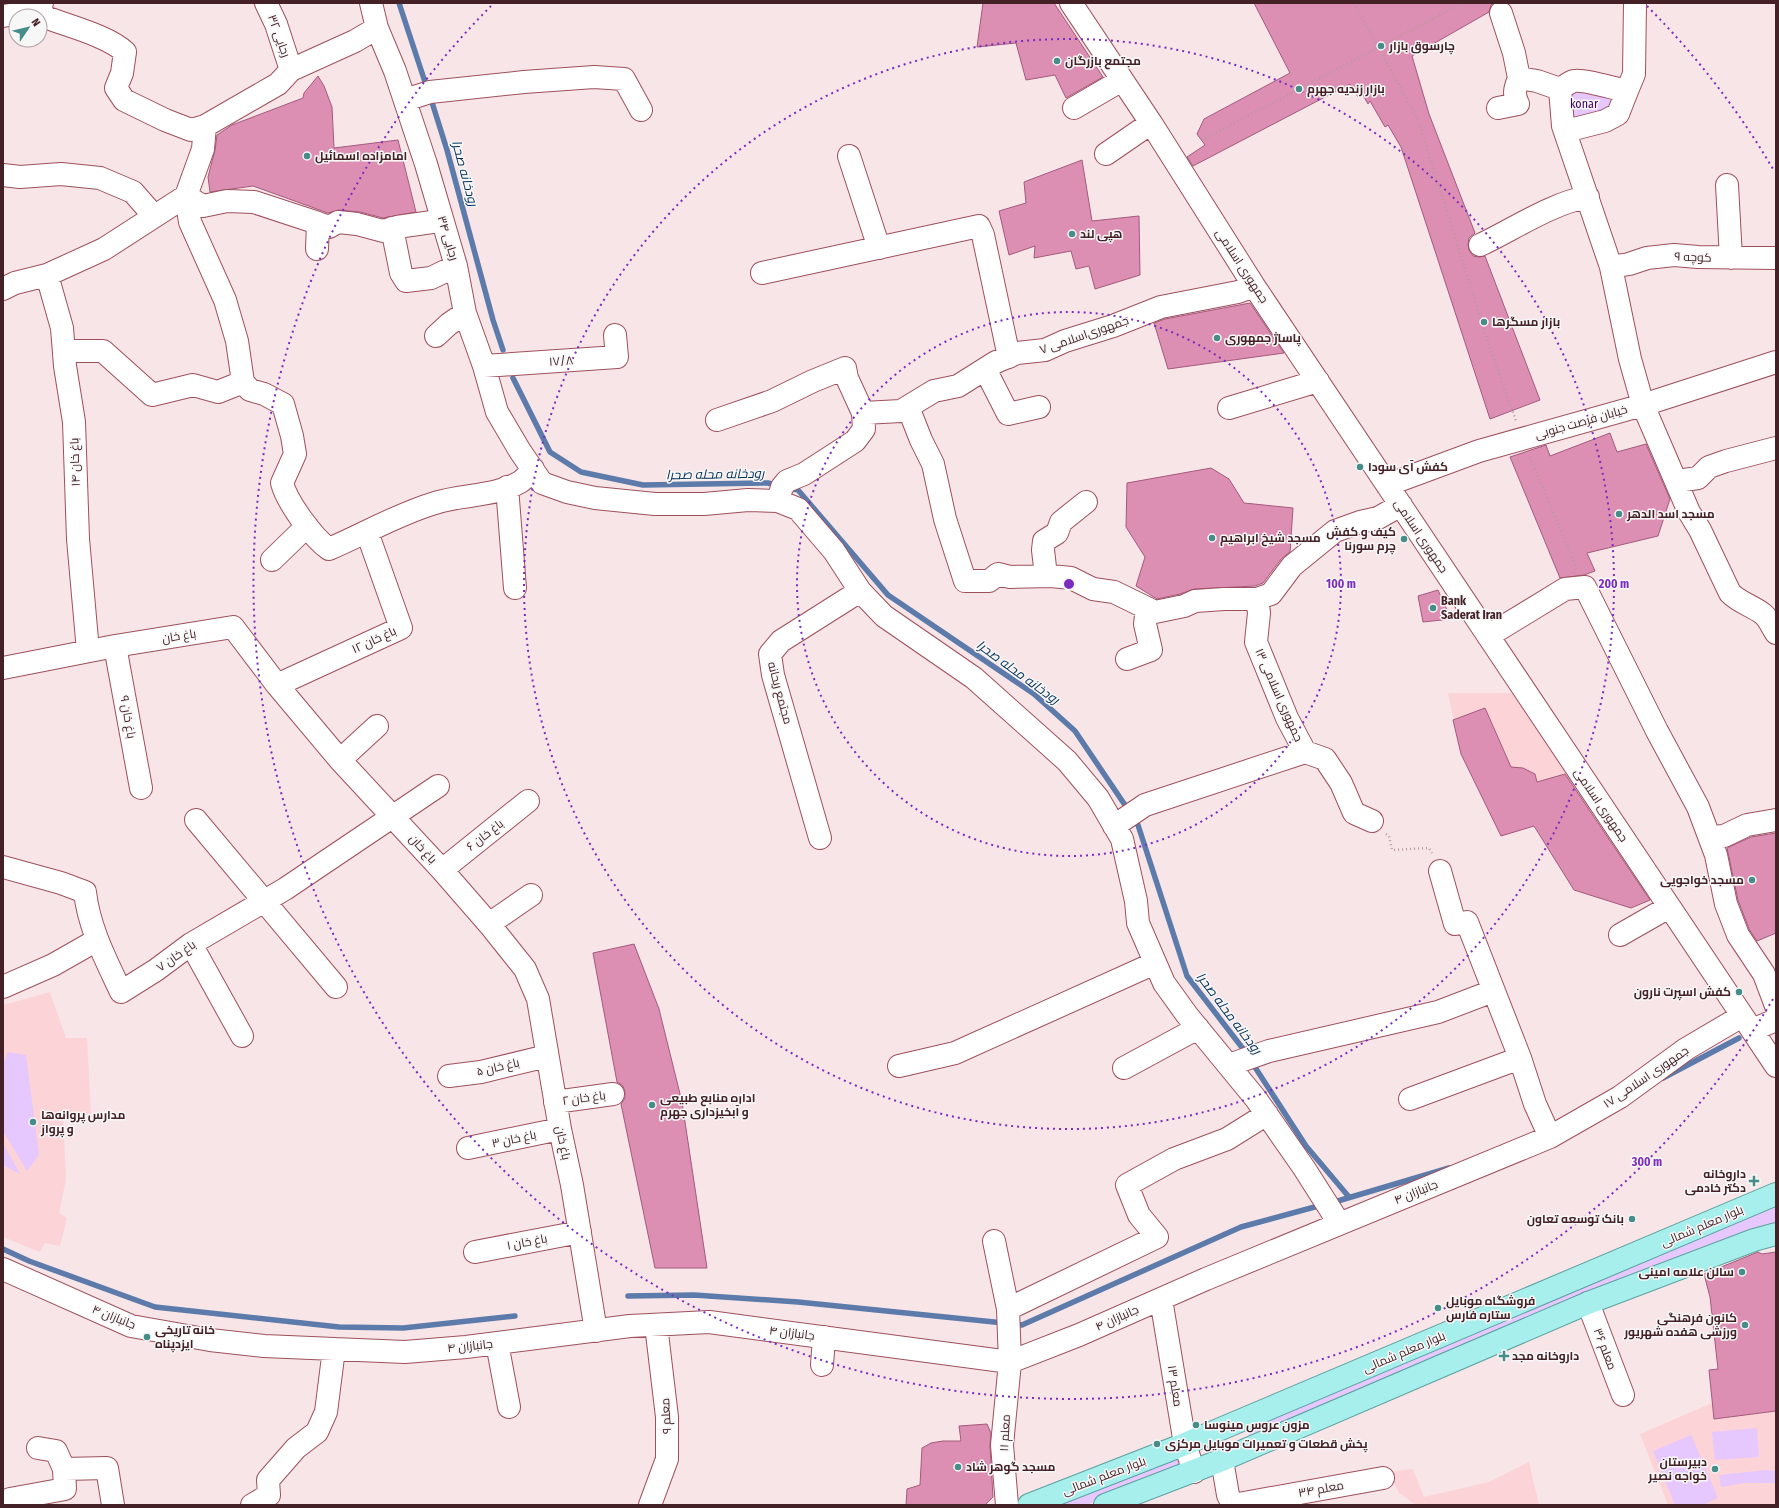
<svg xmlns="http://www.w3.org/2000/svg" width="1779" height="1508" viewBox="0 0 1779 1508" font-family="'Fira Sans Condensed',Cairo,sans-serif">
  <rect width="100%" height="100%" fill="#f8e5e7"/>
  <!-- built -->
  <path fill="#fcd3d7" d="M 1448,693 L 1517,693 L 1591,810 L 1501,836 L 1461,754 Z
    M 50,992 L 66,1038 L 87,1038 L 91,1115 L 63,1117 L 66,1179 L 59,1213 L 67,1218 L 60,1246 L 45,1243 L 40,1252 L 3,1237 L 3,1005 Z
    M 1712,1403 L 1714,1419 L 1776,1411 L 1776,1505 L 1668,1505 L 1640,1434 Z
    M 1529,1462 L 1539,1505 L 1416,1505 L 1399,1493 L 1389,1472 L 1413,1469 L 1424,1497 L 1489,1482 Z"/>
  <!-- green -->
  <path fill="#e7c8fe" d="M 1573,81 L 1627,91 L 1618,114 L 1566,131 Z
    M 8,1052 L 26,1055 L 39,1155 L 27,1171 L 3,1131 L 3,1064 Z
    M 3,1143 L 20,1174 L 3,1165 Z
    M 1776,1201 L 1776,1226 L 1742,1232 L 1250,1437 L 1245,1428 L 1738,1223 Z
    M 1757,1428 L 1759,1457 L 1715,1460 L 1712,1432 Z
    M 1691,1435 L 1718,1498 L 1702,1505 L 1675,1505 L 1653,1451 Z
    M 1182,1454 L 1187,1466 L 1086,1505 L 1044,1505 Z
    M 1766,1470 L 1776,1471 L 1776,1483 L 1744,1483 L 1721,1487 L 1719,1475 Z"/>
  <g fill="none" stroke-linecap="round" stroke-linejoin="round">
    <!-- stream -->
    <path stroke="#5c7baa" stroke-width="5.5" d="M 399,3 L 427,88
      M 430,96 L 447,150 L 493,320 L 503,350
      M 513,378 L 550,452 L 581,472 L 643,485 L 768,483 L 779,486
      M 789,488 L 798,490 L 888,595 L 1034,694 L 1075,731 L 1129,811
      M 1134,818 L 1138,825 L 1187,976 L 1247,1054
      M 1251,1061 L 1306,1146 L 1349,1197
      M 1663,1078 L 1739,1038
      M 1331,1203 L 1449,1168
      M 3,1249 L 29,1261 L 155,1307 L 339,1327 L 403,1328 L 515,1316
      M 628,1296 L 694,1295 L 798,1302 L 1004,1323
      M 1013,1324 L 1022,1325 L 1241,1227 L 1322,1205"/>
  </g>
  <!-- building -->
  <path fill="#dd8fb3" stroke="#a35a7d" d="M 983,3 L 1054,3 L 1103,77 L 1066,98 L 1055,75 L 1026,80 L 1016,43 L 977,47 Z
    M 1254,3 L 1494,3 L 1491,5 L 1489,12 L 1412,56 L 1429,114 L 1475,233 L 1469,238 L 1468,245 L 1469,250 L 1473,256 L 1479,257 L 1485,256 L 1540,400 L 1490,419 L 1401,147 L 1388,125 L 1385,127 L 1370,101 L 1368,104 L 1363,95 L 1358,97 L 1350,84 L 1193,166 L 1187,157 L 1205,145 L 1197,134 L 1204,119 L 1290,73 Z
    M 318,76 L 324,86 L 332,107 L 334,148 L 398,140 L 416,212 L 383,218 L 360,212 L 339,210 L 328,213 L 253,186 L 210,192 L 208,177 L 215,150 L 217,135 L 232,125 L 303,98 L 304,93 Z
    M 1082,160 L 1092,221 L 1139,216 L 1140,275 L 1095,289 L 1089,266 L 1076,269 L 1071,251 L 1034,258 L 1035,246 L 1009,255 L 999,211 L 1026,203 L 1024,182 Z
    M 1250,303 L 1284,353 L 1168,369 L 1154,323 L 1165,319 Z
    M 1610,433 L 1617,452 L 1646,444 L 1670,499 L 1658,536 L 1587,553 L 1595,571 L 1584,575 L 1560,578 L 1510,457 L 1546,445 L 1550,456 Z
    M 1211,468 L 1229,479 L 1244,503 L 1293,508 L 1290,552 L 1282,558 L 1263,583 L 1255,586 L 1194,589 L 1180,594 L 1157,599 L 1136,586 L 1145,557 L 1126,527 L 1127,483 Z
    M 1438,590 L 1451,619 L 1423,622 L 1418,596 Z
    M 1485,708 L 1511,767 L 1523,768 L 1535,774 L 1537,782 L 1565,774 L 1650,900 L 1631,908 L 1574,890 L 1534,826 L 1501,836 L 1461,754 L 1453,720 Z
    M 1776,833 L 1776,933 L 1757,941 L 1749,929 L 1738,900 L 1727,848 L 1751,837 Z
    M 634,944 L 659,1009 L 682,1102 L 707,1268 L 655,1268 L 621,1104 L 625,1098 L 625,1092 L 623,1086 L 617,1082 L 593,953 Z
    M 1758,1252 L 1762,1254 L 1776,1252 L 1776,1411 L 1714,1419 L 1709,1370 L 1718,1369 L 1710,1297 L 1704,1274 Z
    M 987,1424 L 991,1433 L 990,1446 L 993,1497 L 985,1505 L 906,1505 L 907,1489 L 920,1485 L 922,1448 L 931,1443 L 943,1441 L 961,1441 L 959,1426 Z"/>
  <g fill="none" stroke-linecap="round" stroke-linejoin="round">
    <!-- minor casing -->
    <g stroke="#9e505d" stroke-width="24">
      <path id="minor" d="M 42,3 L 40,8 L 45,17 C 68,26 108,36 125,52 L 122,73 L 116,88 L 124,100 L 165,120 L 191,130 L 205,126
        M 266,3 L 276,24 L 291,70
        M 371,3 L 377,28 L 395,71 L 426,164 L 456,266 L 465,313 L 484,366 L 497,412 L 520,451 L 542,483 L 567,492 L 595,498 L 655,504 L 704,504 L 748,500 L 778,501 L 798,509 L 834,551 L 860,591 L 884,616 L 974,678 L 1067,761 L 1098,798 L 1122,839 L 1136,901 L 1138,923 L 1164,983 L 1187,1015 L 1256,1099 L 1304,1168 L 1339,1223
        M 1071,3 L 1151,123 L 1254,286 L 1776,1066
        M 1501,13 L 1514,53 L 1519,78 L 1537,81 L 1560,89 L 1563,126 L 1611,267 L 1630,359 L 1643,405 L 1689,512 L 1700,530 L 1730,593 C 1740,603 1753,606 1763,614 C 1769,619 1772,627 1776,633
        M 3,16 L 22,13 L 40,8
        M 1560,89 C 1564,87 1569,82 1574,81 C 1584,79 1615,89 1627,91 L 1634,74 L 1635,3
        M 405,100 L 430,92 L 524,82 L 594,77 L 624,79 L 641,110
        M 1074,108 L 1122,80
        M 1498,108 L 1518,104 C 1513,94 1515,88 1519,78
        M 1566,131 L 1605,121 L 1618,114 L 1627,91
        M 1106,154 L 1151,123
        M 849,156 L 879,248
        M 3,175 L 20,177 L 61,174 L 100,178 L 133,192 L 154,216
        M 1727,185 L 1731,258
        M 186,196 L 203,206 L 227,201 L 254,202 L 318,223 L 317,249
        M 318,223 L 329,227 L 338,222 L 357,224 L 383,231 L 397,227 L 432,222 L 441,216
        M 392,228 L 401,273 L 406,281 L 431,278 L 456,266
        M 1480,245 C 1512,230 1554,202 1588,197
        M 1611,267 L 1629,264 L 1647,258 L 1674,255 L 1698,257 L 1776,258
        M 762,273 L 979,226 L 983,235 L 1009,357
        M 47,275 L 62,328 L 65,366 L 74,422 L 78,539 L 88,651
        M 3,289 L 15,283 L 47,275 L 104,249 L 186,196 L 203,149 L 205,126 L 278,84 L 291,70 L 355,41 L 377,28
        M 436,336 L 449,324 L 465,313
        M 64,351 L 103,351 L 152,395 L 193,385 L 218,392 L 243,382 L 237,341 L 225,300 L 190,222 L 186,196
        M 484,366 L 617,357 L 615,335
        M 985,369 L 1008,414 L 1039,407
        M 243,382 L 250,390 L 264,394 L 283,404 L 292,436 L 295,454 L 282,483 C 287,502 313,538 329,549 C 364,534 398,514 435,503 C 462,494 495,497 520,482 C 525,479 529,473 533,469
        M 908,407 L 921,440 L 933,464 L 945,519 L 965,581 L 989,581 L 998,574 L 1010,577 L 1051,576 L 1071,578 L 1093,589 L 1114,592 L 1155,612 L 1184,606 L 1195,601 L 1224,599 L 1257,599
        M 1229,408 L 1318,381
        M 717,420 L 772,401 L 813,381 L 845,368 L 847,378 L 863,413
        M 1677,481 L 1698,478 L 1709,467 L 1726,461 L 1776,448
        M 1387,485 L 1479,451 L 1643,405 L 1776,362
        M 507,487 L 515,588
        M 778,501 L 782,487 L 787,481 L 804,474 L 855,441 L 864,429 L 863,413 L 901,411 L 934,391 L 958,386 L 996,362 L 1017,353 L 1045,350 L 1065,341 L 1113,326 L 1161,307 L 1238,292 L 1254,286
        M 272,560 L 307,526
        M 1046,576 L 1043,550 L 1044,541 L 1057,533 L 1061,522 L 1086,502
        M 1488,636 L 1565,589 L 1585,587 L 1657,731 L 1698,807 L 1716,855 L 1726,904 L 1738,935 L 1764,974 L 1776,1006
        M 115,646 L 141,788
        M 1127,659 L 1151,650 L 1145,624 L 1147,608
        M 3,668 L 115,646 L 233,627 L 277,685 L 340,760 L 442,870 L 489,924 L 525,969 L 538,999 L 560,1129 L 572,1185 L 596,1331
        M 277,685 L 401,628 L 367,532
        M 1305,752 L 1287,718 L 1256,642 L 1259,613 L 1257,599 L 1271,594 L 1292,566 L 1335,531 L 1360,522 L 1378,518 L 1401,505
        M 340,760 L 377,726
        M 196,820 L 336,987
        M 1114,826 L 1145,805 L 1305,752 L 1325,759 L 1341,783 L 1354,813 L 1372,821
        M 1710,837 L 1724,836 L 1747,825 L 1776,820
        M 820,838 L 773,675 L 770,654 L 781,641 L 860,591
        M 3,867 L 61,883 L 85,892 C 89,928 106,960 121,992 L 156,970 L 191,944 L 285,889 L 438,786
        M 442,870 L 528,801
        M 1440,871 L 1455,924 L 1467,922 L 1520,1058 L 1535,1104 L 1550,1137
        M 489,924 L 531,895
        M 1620,935 L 1669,907
        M 191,944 L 242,1036
        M 3,987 L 53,965 L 97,940
        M 1752,1030 L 1776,1020
        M 1229,1065 L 1269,1051 L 1438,1012 L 1493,991
        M 899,1066 L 955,1053 L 1155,963
        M 1124,1068 L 1198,1028
        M 449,1076 L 481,1072 L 547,1056
        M 1410,1099 L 1520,1058
        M 555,1102 L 613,1094
        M 468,1148 L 560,1129
        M 994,1241 L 1008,1309 L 1157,1237 L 1139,1215 L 1127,1185 L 1174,1159 L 1227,1139 L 1267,1114
        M 475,1252 L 580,1232
        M 3,1269 L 131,1326 L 210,1340 L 264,1346 L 405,1352 L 466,1347 L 630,1326 L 709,1322 L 1010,1362 L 1079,1335 L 1206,1279 L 1550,1137 L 1620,1097 L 1686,1049 L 1742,1016
        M 1161,1299 L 1185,1444 L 1194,1472
        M 1588,1303 L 1623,1395
        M 497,1343 L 509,1407
        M 822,1365 L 824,1337
        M 1222,1460 L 1228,1495 L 1233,1505 L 1383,1478
        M 64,1469 L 107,1468 L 113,1505
        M 10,1499 L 65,1489 L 64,1469 L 56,1451 L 38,1448
        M 252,1505 L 269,1495 L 268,1480 L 296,1448 L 317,1432 L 326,1412 L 334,1349
        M 650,1505 L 667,1459 L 667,1417 L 656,1325
        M 1007,1505 L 1002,1445 L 1010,1362 L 1008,1309"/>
    </g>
    <!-- major casing -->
    <g stroke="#5ca09e" stroke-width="24">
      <path id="major" d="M 1029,1505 L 1185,1444 L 1776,1194
        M 1105,1505 L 1222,1460 L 1588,1303 L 1754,1240 L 1776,1234"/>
    </g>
    <!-- path -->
    <path stroke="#b49b9f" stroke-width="2.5" stroke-dasharray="1 3" stroke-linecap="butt" d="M 1354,3 L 1418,120 L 1490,348 L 1516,421
      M 1202,140 L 1463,3
      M 1530,457 L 1577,569
      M 1386,834 L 1389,836 L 1392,850 L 1429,848 L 1432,853"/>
    <!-- minor -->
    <use href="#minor" stroke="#fff" stroke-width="22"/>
    <!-- major -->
    <use href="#major" stroke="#a6efec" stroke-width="22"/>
  </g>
  <!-- distance rings -->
  <g fill="none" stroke="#7b2cbf" stroke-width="2" stroke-dasharray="2 4">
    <circle cx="1069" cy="584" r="272"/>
    <circle cx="1069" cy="584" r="545"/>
    <path d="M1773 999A817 817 0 1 1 491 6M1647 6A817 817 0 0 1 1773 169"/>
  </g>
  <!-- markers -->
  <g fill="#468d8a" stroke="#f7f7f7" stroke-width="1.5">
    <circle cx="1381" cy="46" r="4"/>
    <circle cx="1057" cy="61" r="4"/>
    <circle cx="1299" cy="89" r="4"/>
    <circle cx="307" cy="156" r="4"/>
    <circle cx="1072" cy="234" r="4"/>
    <circle cx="1484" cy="322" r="4"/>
    <circle cx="1217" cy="338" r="4"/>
    <circle cx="1360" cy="467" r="4"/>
    <circle cx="1619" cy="514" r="4"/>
    <circle cx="1212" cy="538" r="4"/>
    <circle cx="1404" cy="539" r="4"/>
    <circle cx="1433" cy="608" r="4"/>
    <circle cx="1752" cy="880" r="4"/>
    <circle cx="1739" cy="992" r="4"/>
    <circle cx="652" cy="1105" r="4"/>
    <circle cx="33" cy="1122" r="4"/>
    <path d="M1752 1175h4v4h4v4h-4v4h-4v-4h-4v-4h4z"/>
    <circle cx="1632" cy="1219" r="4"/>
    <circle cx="1742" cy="1272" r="4"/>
    <circle cx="1438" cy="1308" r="4"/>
    <circle cx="1745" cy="1325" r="4"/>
    <circle cx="147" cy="1337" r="4"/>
    <path d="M1502 1350h4v4h4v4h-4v4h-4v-4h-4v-4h4z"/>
    <circle cx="1196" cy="1425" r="4"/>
    <circle cx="1157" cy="1444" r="4"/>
    <circle cx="958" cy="1467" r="4"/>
    <circle cx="1715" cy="1469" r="4"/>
  </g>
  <g text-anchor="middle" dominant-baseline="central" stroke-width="3" stroke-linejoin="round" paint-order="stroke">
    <!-- street labels -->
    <g font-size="12" fill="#432126" stroke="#f7f7f7">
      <text transform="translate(279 36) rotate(70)">رجایی ۳۲</text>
      <text transform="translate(448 238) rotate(73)">رجایی ۳۴</text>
      <text transform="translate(1693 257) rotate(2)">کوچه ۹</text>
      <text transform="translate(1242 266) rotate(57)">جمهوری اسلامی</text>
      <text transform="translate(1084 335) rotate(-19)">جمهوری‌اسلامی ۷</text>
      <text transform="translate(561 361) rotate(-4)">۱۷/۸</text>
      <text transform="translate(1581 422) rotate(-16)">خیابان فرصت جنوبی</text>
      <text transform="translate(75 462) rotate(-92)">باغ خان ۱۴</text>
      <text transform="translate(1421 536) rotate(56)">جمهوری اسلامی</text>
      <text transform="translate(179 636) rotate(-9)">باغ خان</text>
      <text transform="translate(374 640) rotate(-25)">باغ خان ۱۲</text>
      <text transform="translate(780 693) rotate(75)">مجتمع ریحانه</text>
      <text transform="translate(1279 695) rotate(66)">جمهوری اسلامی ۱۳</text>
      <text transform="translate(128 717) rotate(80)">باغ خان ۹</text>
      <text transform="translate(1601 805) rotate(56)">جمهوری اسلامی</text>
      <text transform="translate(485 835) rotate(-38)">باغ خان ۶</text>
      <text transform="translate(423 849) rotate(48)">باغ خان</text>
      <text transform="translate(176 956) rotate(-35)">باغ خان ۷</text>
      <text transform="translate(498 1067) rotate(-13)">باغ خان ۵</text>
      <text transform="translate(1646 1077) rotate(-34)">جمهوری اسلامی ۱۷</text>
      <text transform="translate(584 1098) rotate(-8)">باغ خان ۲</text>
      <text transform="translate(514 1139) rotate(-12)">باغ خان ۳</text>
      <text transform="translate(563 1143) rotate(78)">باغ خان</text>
      <text transform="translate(1416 1192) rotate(-22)">جانبازان ۴</text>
      <text transform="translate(1702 1226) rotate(-23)">بلوار معلم شمالی</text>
      <text transform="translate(527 1242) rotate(-11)">باغ خان ۱</text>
      <text transform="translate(114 1317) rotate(22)">جانبازان ۴</text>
      <text transform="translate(1117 1318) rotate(-24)">جانبازان ۴</text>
      <text transform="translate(792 1333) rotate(7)">جانبازان ۴</text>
      <text transform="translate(470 1346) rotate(-6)">جانبازان ۴</text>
      <text transform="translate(1605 1349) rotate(69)">معلم ۳۶</text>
      <text transform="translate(1404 1352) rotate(-23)">بلوار معلم شمالی</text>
      <text transform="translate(1175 1386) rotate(81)">معلم ۱۳</text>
      <text transform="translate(666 1416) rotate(-93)">معلم ۹</text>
      <text transform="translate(1005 1433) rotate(-87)">معلم ۱۱</text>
      <text transform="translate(1104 1476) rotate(-21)">بلوار معلم شمالی</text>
      <text transform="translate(1321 1489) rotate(-10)">معلم ۳۴</text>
    </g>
    <!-- poi labels -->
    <g font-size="12" font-weight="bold" fill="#432126" stroke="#f7f7f7" text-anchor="start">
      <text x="1389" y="46">چارسوق بازار</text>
      <text x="1065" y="61">مجتمع بازرگان</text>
      <text x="1307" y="89">بازار زندیه جهرم</text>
      <text x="315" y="156">امامزاده اسمائیل</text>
      <text x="1080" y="234">هپی لند</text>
      <text x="1492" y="322">بازار مسگرها</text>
      <text x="1225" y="338">پاساژ جمهوری</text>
      <text x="1368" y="467">کفش آی سودا</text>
      <text x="1627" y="514">مسجد اسد الدهر</text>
      <text x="1396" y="532" text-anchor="end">کیف و کفش<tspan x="1396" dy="14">چرم سورنا</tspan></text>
      <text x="1220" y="538">مسجد شیخ ابراهیم</text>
      <text x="1441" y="601">Bank<tspan x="1441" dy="14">Saderat Iran</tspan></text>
      <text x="1744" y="880" text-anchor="end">مسجد خواجویی</text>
      <text x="1731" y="992" text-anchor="end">کفش اسپرت نارون</text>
      <text x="660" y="1098">اداره منابع طبیعی<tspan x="660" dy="14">و آبخیزداری جهرم</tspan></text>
      <text x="41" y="1115">مدارس پروانه‌ها<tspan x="41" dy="14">و پرواز</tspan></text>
      <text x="1746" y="1174" text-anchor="end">داروخانه<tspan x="1746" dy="14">دکتر خادمی</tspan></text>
      <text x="1624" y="1219" text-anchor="end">بانک توسعه تعاون</text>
      <text x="1734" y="1272" text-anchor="end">سالن علامه امینی</text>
      <text x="1446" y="1301">فروشگاه موبایل<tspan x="1446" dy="14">ستاره فارس</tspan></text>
      <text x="1737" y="1318" text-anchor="end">کانون فرهنگی<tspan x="1737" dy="14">ورزشی هفده شهریور</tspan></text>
      <text x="155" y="1330">خانه تاریخی<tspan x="155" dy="14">ایزدپناه</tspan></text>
      <text x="1512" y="1356">داروخانه مجد</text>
      <text x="1204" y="1425">مزون عروس مینوسا</text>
      <text x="1165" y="1444">پخش قطعات و تعمیرات موبایل مرکزی</text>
      <text x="1707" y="1462" text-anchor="end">دبیرستان<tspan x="1707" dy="14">خواجه نصیر</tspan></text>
      <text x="966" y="1467">مسجد گوهر شاد</text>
    </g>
    <!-- park labels -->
    <g font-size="12" fill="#41015d" stroke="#f7f7f7">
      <text x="1584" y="104">konar</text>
    </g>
    <!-- water labels -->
    <g font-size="13" font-style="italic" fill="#002d55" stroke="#f7f7f7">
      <text transform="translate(465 173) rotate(75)">رودخانه صحرا</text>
      <text transform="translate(715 474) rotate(-1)">رودخانه محله صحرا</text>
      <text transform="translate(1018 672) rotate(36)">رودخانه محله صحرا</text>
      <text transform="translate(1229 1013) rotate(53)">رودخانه محله صحرا</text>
    </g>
  </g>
  <circle cx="1069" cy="584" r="6" fill="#7b2cbf" stroke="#f7f7f7" stroke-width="2"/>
  <g font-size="12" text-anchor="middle" font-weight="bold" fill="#7b2cbf" stroke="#f7f7f7" stroke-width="3" stroke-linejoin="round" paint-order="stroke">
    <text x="1341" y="588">100 m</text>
    <text x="1614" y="588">200 m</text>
    <text x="1647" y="1166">300 m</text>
  </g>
  <!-- border -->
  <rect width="1779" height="1508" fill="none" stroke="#432126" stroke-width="8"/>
  <!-- north arrow -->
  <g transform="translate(28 28) rotate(55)"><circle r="19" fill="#f7f7f7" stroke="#afa1a3"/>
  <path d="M0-3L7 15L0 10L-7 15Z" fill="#468d8a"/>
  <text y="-6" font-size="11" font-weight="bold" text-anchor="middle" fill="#432126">N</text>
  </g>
</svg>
